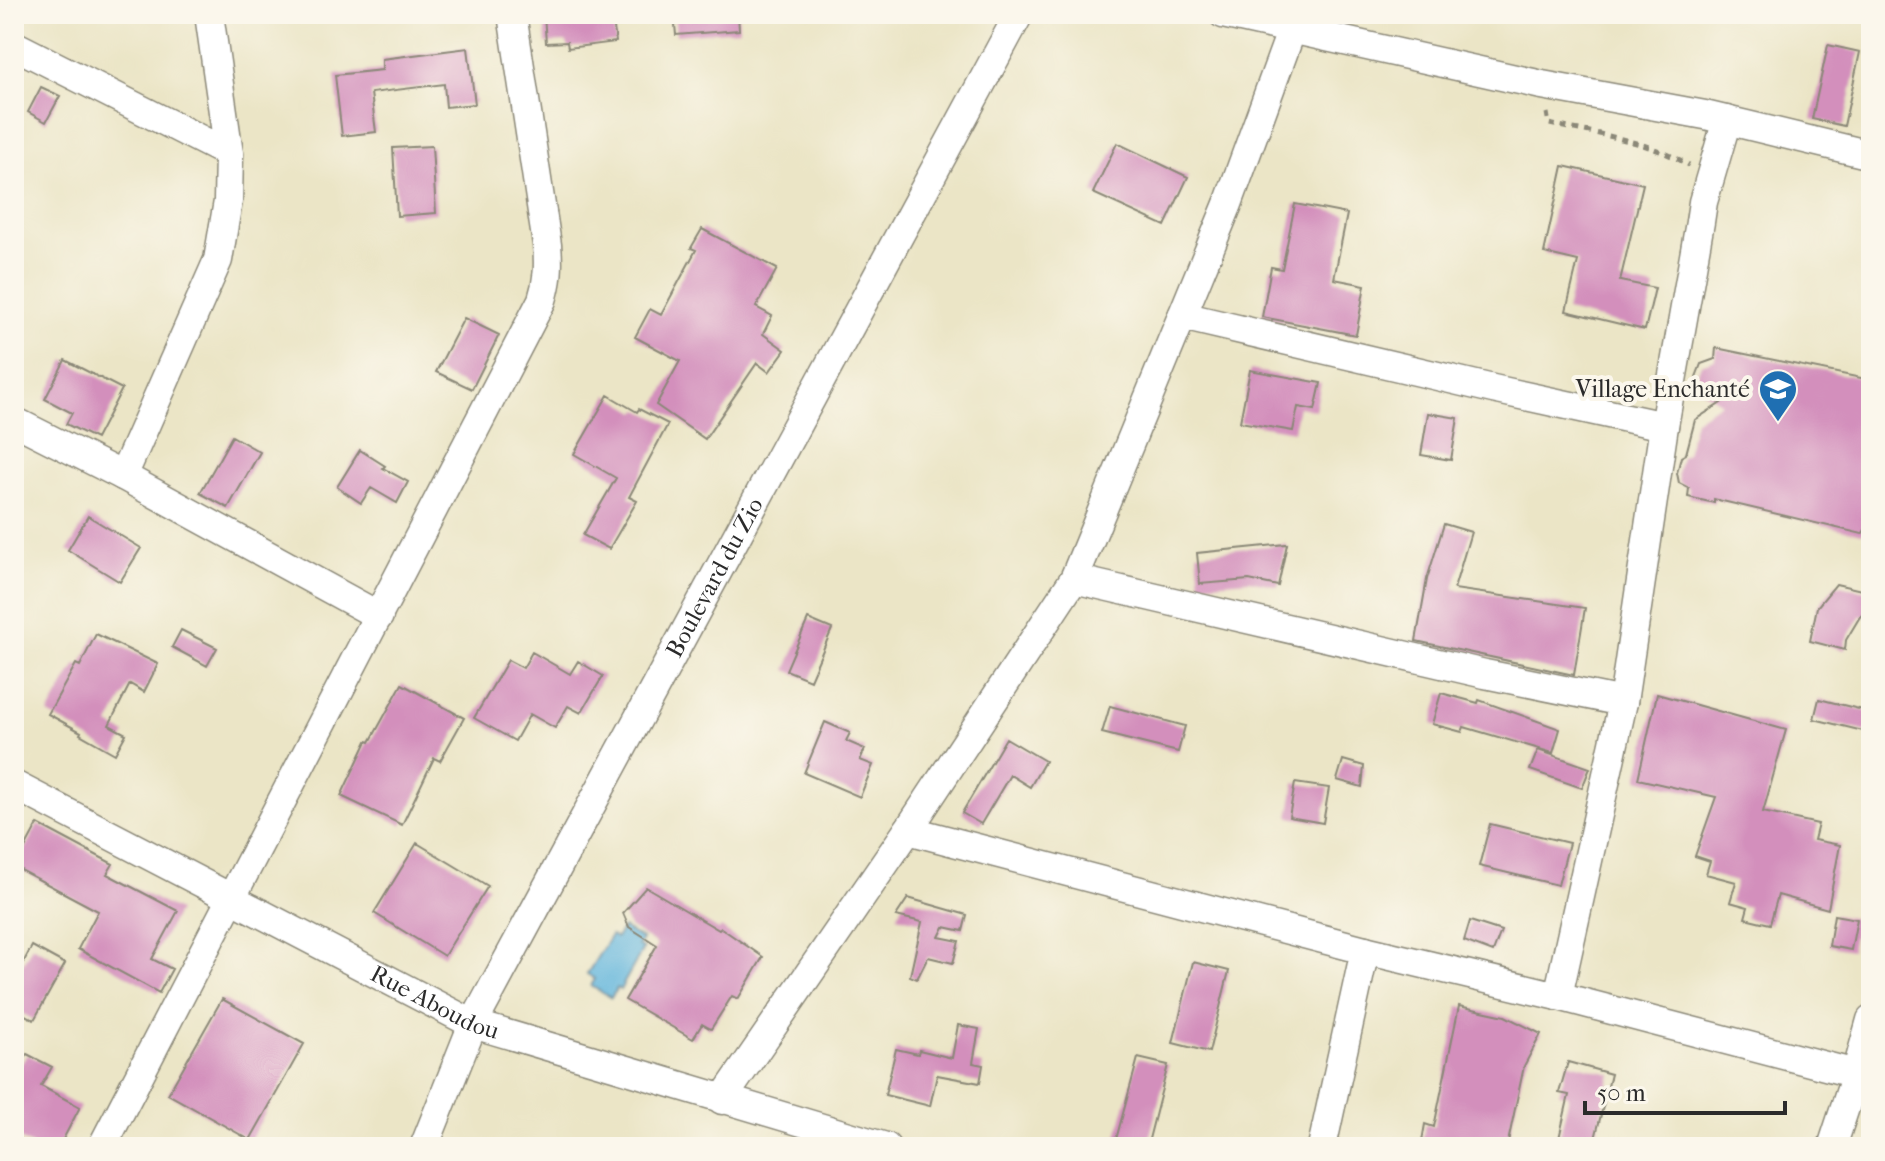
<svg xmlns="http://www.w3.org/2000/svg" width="1885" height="1161" viewBox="0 0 1885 1161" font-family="'IM FELL French Canon',serif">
  <rect width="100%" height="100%" fill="#fbf7ec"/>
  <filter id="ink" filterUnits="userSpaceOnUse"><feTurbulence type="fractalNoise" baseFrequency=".0125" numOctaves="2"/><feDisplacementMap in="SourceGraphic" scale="16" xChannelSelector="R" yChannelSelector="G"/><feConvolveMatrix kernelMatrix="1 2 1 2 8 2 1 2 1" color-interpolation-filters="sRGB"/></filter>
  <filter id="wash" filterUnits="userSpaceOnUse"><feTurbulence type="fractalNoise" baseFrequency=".006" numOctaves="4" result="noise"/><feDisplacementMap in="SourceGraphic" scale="32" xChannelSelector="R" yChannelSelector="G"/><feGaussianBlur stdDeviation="1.8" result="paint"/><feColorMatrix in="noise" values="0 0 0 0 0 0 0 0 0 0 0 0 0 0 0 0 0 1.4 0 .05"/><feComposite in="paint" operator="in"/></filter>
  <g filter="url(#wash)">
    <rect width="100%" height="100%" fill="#ebe5c6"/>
    <!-- water -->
    <path fill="#5eb4db" stroke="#447083" stroke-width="2" d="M 623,928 L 642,939 L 638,946 L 643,949 L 620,990 L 617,988 L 611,998 L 591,986 L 595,979 L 587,974 L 611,935 L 616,938 Z"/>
    <g id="blocks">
      <!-- building -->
      <path fill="#d38fbc" d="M 544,14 L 612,14 L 616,42 L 568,48 L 567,42 L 546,43 Z
        M 674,14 L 738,14 L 739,30 L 676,35 Z
        M 1828,45 L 1860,52 L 1844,126 L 1812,119 Z
        M 468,48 L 475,104 L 446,107 L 444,84 L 371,93 L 376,132 L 342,136 L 335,75 L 382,70 L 382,59 Z
        M 41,87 L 60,96 L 46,122 L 28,112 Z
        M 1117,143 L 1188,177 L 1165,226 L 1093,193 Z
        M 432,146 L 436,213 L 397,216 L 393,148 Z
        M 1563,166 L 1643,184 L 1620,281 L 1655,288 L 1645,330 L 1566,311 L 1578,261 L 1544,253 Z
        M 1295,204 L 1347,214 L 1334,279 L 1365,285 L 1356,335 L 1262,317 L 1271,267 L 1282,269 Z
        M 702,229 L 777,269 L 756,307 L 772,316 L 763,334 L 785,350 L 769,372 L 757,363 L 705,439 L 656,405 L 680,361 L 635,337 L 650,309 L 661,315 L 696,250 L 691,248 Z
        M 464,318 L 499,335 L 472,389 L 436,372 Z
        M 1716,348 L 1871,380 L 1871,522 L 1862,534 L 1714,499 L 1714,503 L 1688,497 L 1689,488 L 1679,483 L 1677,473 L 1681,457 L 1686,454 L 1695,420 L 1721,403 L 1699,389 L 1696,377 L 1701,364 L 1715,359 Z
        M 65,360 L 122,389 L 96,439 L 66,424 L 72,413 L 45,399 Z
        M 1250,370 L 1321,383 L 1315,410 L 1298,407 L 1293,431 L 1240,422 Z
        M 608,395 L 637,412 L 639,409 L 668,424 L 629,497 L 637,501 L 609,549 L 583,535 L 616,478 L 574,454 Z
        M 1428,413 L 1458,418 L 1451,460 L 1421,455 Z
        M 232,436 L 260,452 L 228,508 L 200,493 Z
        M 360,450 L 385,466 L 383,468 L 408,482 L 397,503 L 371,488 L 361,503 L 337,487 Z
        M 88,516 L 141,548 L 120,582 L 68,550 Z
        M 1444,524 L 1471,532 L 1454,589 L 1585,608 L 1574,675 L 1416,641 L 1427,579 Z
        M 1287,544 L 1278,586 L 1249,580 L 1200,584 L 1197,553 Z
        M 1836,584 L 1866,591 L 1871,608 L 1871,618 L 1861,615 L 1846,640 L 1845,650 L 1810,641 L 1817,607 Z
        M 808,619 L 832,629 L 810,680 L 786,670 Z
        M 181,630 L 217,648 L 207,666 L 172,647 Z
        M 96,634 L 158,664 L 144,692 L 130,684 L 109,725 L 126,734 L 115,754 L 80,734 L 81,732 L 48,714 L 76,664 L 80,666 Z
        M 532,652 L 570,674 L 578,661 L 603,676 L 581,713 L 568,706 L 555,728 L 530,714 L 515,741 L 474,718 L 508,660 L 523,668 Z
        M 402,684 L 464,718 L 440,761 L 434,758 L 402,825 L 341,796 L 367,741 L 370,742 Z
        M 1441,693 L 1478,703 L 1479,700 L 1560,729 L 1553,753 L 1464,727 L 1462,732 L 1432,724 Z
        M 1657,694 L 1786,730 L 1763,812 L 1818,824 L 1814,840 L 1840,845 L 1828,909 L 1778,895 L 1770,924 L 1745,918 L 1748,907 L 1730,902 L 1736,882 L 1706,874 L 1710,861 L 1695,856 L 1716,797 L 1638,779 Z
        M 1819,699 L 1871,712 L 1871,733 L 1814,719 Z
        M 1110,706 L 1185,726 L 1178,752 L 1102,733 Z
        M 825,722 L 850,733 L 846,741 L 865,749 L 860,760 L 873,765 L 860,797 L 804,773 Z
        M 1006,738 L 1045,761 L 1030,787 L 1010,775 L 981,824 L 962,813 Z
        M 1538,750 L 1590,768 L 1582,788 L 1530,770 Z
        M 1343,760 L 1364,766 L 1362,787 L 1337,780 Z
        M 1295,783 L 1329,788 L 1323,823 L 1289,817 Z
        M 38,824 L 113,864 L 107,874 L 178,911 L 152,959 L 172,969 L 159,993 L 78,949 L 98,911 L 15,867 Z
        M 1490,824 L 1569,843 L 1558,885 L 1479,866 Z
        M 417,843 L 488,886 L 444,956 L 374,913 Z
        M 646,887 L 719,930 L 721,928 L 763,957 L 738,999 L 732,996 L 711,1029 L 702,1024 L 693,1039 L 625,1000 L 657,945 L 629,927 L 623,913 Z
        M 908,898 L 967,915 L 963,931 L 944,927 L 939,937 L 959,941 L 953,963 L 928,957 L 917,979 L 910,976 L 922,922 L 896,916 Z
        M 1834,915 L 1857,919 L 1851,950 L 1829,946 Z
        M 1470,921 L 1501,931 L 1493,952 L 1464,941 Z
        M 32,946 L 65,964 L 34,1020 L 14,1009 L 14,980 Z
        M 1193,962 L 1229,971 L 1209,1052 L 1173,1043 Z
        M 222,999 L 304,1044 L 250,1140 L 168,1094 Z
        M 1459,1006 L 1505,1016 L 1541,1034 L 1524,1066 L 1507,1147 L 1421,1147 L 1425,1124 L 1434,1127 Z
        M 958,1025 L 979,1029 L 973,1063 L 983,1065 L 980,1083 L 937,1075 L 930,1106 L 885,1095 L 896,1049 L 918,1054 L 919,1050 L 952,1058 Z
        M 27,1054 L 52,1067 L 41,1086 L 80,1107 L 59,1147 L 35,1147 L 14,1136 L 14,1077 Z
        M 1138,1058 L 1168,1065 L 1147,1147 L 1114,1147 Z
        M 1568,1062 L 1611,1074 L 1593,1147 L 1557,1147 L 1569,1095 L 1559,1093 Z"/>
    </g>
  </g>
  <g filter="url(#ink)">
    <use href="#blocks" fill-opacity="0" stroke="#8b8878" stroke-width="2"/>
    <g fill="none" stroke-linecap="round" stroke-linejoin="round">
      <!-- minor casing -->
      <g stroke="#8b8878" stroke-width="31">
        <g id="minor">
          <path d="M 1223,14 L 1542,85 L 1705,115 L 1871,155"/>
          <path d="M 14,45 L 229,154"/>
          <path d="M 1182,316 L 1493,389 L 1664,426"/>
          <path d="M 14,421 L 123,476 L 379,616"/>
          <path d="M 123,476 L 218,260 L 228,201 L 229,154 L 209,14"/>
          <path d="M 1074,579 L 1485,674 L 1623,702"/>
          <path id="s1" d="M 14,785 L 473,1024 L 886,1147"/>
          <path d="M 908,830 L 1365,950 L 1558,996 L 1856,1074"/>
          <path d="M 1558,996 L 1623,702 L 1664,426 L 1700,222 L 1703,202 L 1727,120"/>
          <path d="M 722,1100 L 908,830 L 1074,579 L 1228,204 L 1292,29 L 1296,14"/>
          <path d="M 102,1147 C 247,864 396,583 542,300 C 548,281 549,266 547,245 L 512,14"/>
          <path id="s2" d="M 424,1147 L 473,1024 L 1019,14"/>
          <path d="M 1322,1147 L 1365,950"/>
          <path d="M 1832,1147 L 1856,1074 L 1871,1020"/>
        </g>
      </g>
      <!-- path -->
      <path stroke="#8b8878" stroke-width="5" stroke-dasharray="6 6" stroke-linecap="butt" d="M 1547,113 L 1549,124 C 1597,134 1646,140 1689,165"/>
      <!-- minor -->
      <use href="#minor" stroke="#fff" stroke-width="28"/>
    </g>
  </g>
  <!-- icons -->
  <defs>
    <g id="school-pin" transform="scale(2)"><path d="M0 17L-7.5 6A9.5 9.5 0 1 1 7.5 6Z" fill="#1f6fb2" stroke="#fbf7ec"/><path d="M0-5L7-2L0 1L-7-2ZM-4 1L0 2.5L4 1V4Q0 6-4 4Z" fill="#fff"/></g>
  </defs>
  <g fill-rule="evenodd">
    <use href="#school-pin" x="1778" y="389"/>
  </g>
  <g text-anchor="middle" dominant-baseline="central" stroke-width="8" stroke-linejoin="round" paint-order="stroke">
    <!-- poi labels -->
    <g font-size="24" fill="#2b2b2b" stroke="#fbf7ec" text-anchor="end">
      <text x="1750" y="389">Village Enchanté</text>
    </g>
    <!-- street labels -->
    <g font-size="24" fill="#2b2b2b" stroke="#fbf7ec">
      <text stroke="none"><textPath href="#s2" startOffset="640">Boulevard du Zio</textPath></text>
      <text stroke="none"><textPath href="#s1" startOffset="474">Rue Aboudou</textPath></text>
    </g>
  </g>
  <!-- margin -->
  <rect width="1885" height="1161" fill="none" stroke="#fbf7ec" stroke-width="48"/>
  <!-- scale -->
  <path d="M1585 1101v12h200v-12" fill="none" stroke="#2b2b2b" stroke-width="4"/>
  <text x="1597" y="1101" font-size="24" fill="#2b2b2b" stroke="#fbf7ec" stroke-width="6" paint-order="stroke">50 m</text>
</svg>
